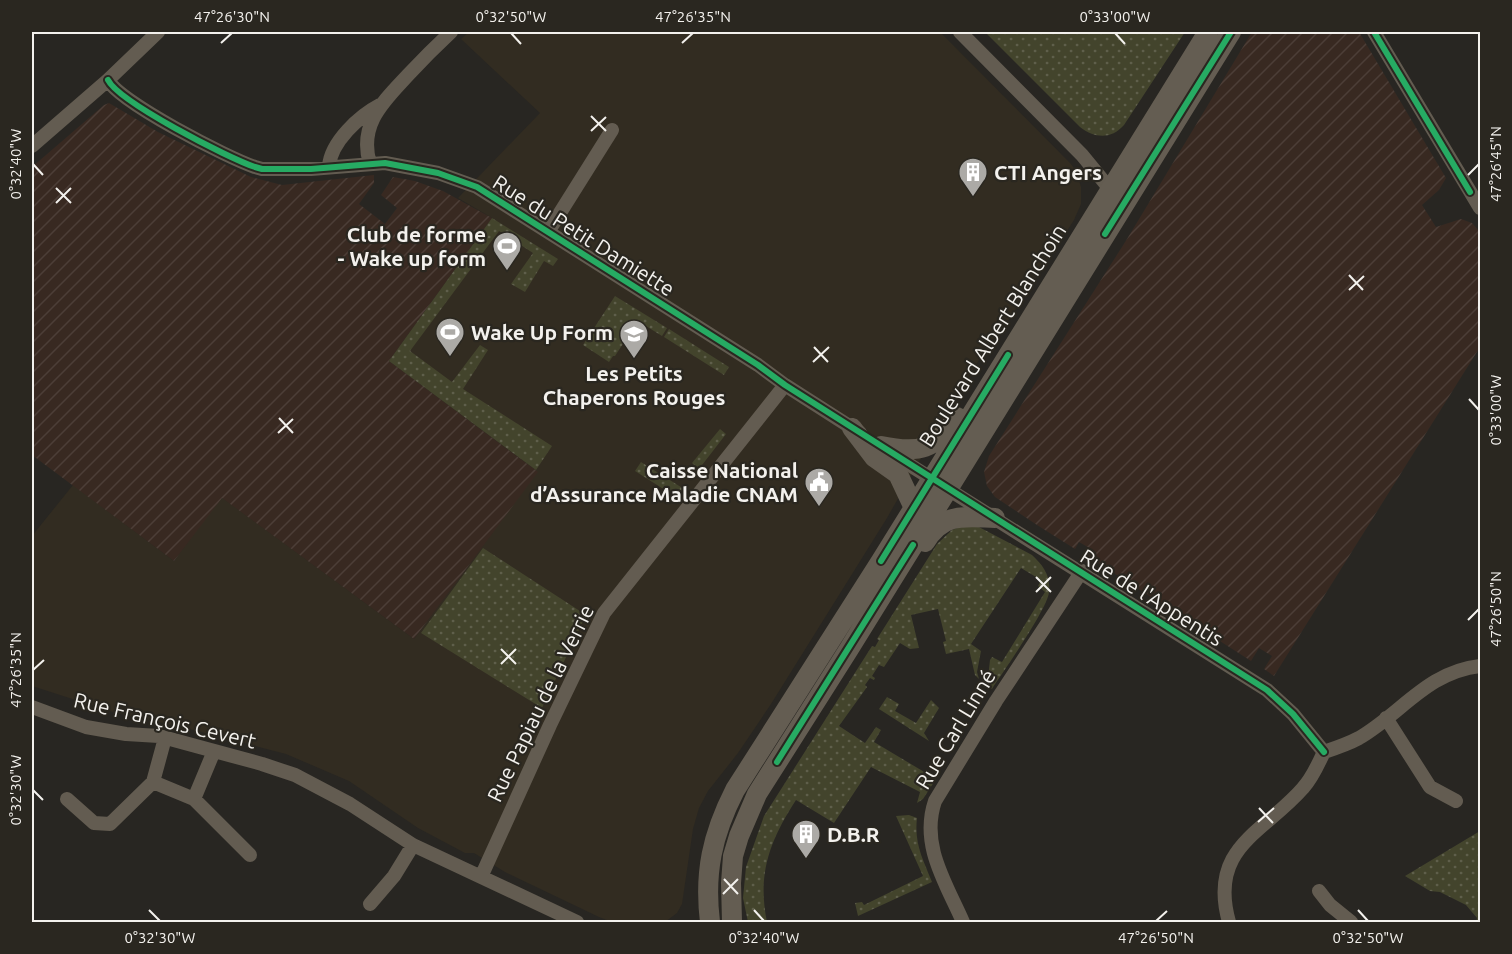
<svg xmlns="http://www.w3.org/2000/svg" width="1512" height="954" viewBox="0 0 1512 954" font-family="Ubuntu,sans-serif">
  <defs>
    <pattern id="industrial-furrows" width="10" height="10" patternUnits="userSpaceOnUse" patternTransform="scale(1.5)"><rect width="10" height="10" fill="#382921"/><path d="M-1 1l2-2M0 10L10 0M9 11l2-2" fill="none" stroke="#4c3e37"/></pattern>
    <pattern id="grass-dots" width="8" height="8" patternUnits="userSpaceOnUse" patternTransform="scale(1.5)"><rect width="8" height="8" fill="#43442c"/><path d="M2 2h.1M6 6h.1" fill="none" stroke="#5f5f4b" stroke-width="1.8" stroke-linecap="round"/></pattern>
  </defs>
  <rect width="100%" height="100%" fill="#282622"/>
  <!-- built -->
  <path fill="#322c21" d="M 469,32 L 940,32 L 1071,164 L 1076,171 L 1081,187 L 1081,204 L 1074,220 L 1010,318 L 985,350 L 941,423 L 887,518 L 771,704 L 738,753 L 708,791 L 699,808 L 693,829 L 682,904 L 677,913 L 665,922 L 612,922 L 599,917 L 505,872 L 474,853 L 465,853 L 418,828 L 349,781 L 286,754 L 182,727 L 116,713 L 32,686 L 32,536 L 73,485 L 174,561 L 221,497 L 414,639 L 537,472 L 389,361 L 492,218 L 458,198 L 540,113 L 461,39 Z"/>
  <!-- industrial -->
  <path fill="url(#industrial-furrows)" d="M 1252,32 L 1359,32 L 1446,178 L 1439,190 L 1422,205 L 1436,227 L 1461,219 L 1472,223 L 1480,232 L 1480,347 L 1274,676 L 1264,669 L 1272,656 L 1259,648 L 1251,661 L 1087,556 L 1091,549 L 1079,542 L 1075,549 L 1037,525 L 995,497 L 987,486 L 984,472 L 989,456 L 1127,239 Z
    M 109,103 L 158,132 L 251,177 L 282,185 L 374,175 L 374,183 L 359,204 L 385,224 L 397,208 L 381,195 L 393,177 L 415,181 L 443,191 L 492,218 L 389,361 L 538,472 L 414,639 L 222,498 L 174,561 L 32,455 L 32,167 L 104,105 Z"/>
  <!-- grass -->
  <path fill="url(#grass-dots)" d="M 985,32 L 1185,32 L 1124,125 C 1111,140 1094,138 1080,127 Z
    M 492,218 L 558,259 L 553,266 L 544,261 L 525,292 L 511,284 L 533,253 L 499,231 L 410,351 L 452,382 L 480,345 L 488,350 L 463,389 L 552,446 L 536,470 L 389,361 Z
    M 615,296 L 667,328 L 662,336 L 638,321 L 615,356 L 613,356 L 609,362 L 583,345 Z
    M 669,329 L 729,367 L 724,375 L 664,337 Z
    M 720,429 L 726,434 L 699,469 L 692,463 Z
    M 641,462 L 684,489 L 676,497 L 635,471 Z
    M 977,526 L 1032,555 C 1043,565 1051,576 1049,592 C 1048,608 1003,672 992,689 L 987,687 L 990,660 L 992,657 L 1002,662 L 1045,592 L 1038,586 L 1041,580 L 1021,568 L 971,644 L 981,651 L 977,672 L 979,679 L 975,675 L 969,649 L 946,654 L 943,642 L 946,641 L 938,609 L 911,615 L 919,648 L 910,649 L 900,643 L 884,667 L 879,665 L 872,676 L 875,678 L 874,680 L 870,678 L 865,685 L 867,687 L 839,726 L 865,743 L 876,727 L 881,730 L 874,742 L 936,779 L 923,799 L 917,803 L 920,792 L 871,767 L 834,823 L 796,800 C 770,840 757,874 767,922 L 748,922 L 743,898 L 746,867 L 764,816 L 872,646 L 875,647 L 879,640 L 877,639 L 937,544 L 952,530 L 960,527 Z
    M 483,548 L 586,615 L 542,708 L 421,633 Z
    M 887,697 L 899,704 L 895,711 L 916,723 L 931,700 L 939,708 L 924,733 L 929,741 L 879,709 Z
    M 909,815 L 917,818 C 914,844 923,859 932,882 L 858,916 L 855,903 L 862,902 L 864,905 L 923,876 L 896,816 Z
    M 1480,831 L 1480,922 L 1476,922 L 1477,918 L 1466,905 L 1440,892 L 1430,891 L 1405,876 Z"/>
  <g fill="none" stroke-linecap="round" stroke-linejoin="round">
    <!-- street -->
    <path stroke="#635c51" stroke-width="14" d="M 960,32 L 1082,155 L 1105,183 L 1111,187 L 1120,188
      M 1374,32 L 1480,208
      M 108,80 C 119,102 228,158 255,167 L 262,169 L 311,169 L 385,163 L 438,173 L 477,187 L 758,365 L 785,385 L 860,433
      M 32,146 L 108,80 L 158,32
      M 370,164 C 358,124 384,101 408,75 C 422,60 436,46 451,32
      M 329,166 C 331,142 359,116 380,105
      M 548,232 L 612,130
      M 886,450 L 1267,690 L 1293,714 L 1324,752
      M 32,707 L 86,727 L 126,734 L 159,736 L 262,764 L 295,775 L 350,804 L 413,845 L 577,922
      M 1386,718 L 1430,787 L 1456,801
      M 1324,752 C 1336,748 1348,744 1359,738 C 1402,713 1427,672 1480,666
      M 153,782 L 194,799 L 214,751
      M 67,799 L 94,823 L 110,824 L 153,782 L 165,738
      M 194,799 L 250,855
      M 481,877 L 550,725 L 604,613 L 785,385
      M 1319,891 L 1330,905 L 1351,922
      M 370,904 L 394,876 L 413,845
      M 963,922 C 946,883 920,845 935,801 L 996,701 L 1082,571
      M 1229,922 C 1208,847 1264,833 1303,788 C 1313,777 1318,764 1324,752"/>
    <!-- secondary -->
    <path stroke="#645d52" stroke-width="20" d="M 852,428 L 874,457 L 898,474 L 914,508
      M 881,446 C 919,454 935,450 957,417
      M 925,542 C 943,512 964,517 995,518
      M 710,922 C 704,873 712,835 735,790 L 881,561 L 1208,32
      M 732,922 L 731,883 L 733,856 L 739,836 L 757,794 L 849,649 L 1231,32"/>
    <!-- cycleway casing -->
    <g stroke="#2a2720" stroke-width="10">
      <path id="cycleway" d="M 1374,32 L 1470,192
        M 108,80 C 119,102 228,158 255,167 L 262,169 L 311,169 L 385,163 L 438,173 L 477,187 L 758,365 L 785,385 L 1267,690 L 1293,714 L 1324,752
        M 1105,234 L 1231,32
        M 881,561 L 1008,355
        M 777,762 L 913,545"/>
    </g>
    <!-- cycleway -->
    <use href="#cycleway" stroke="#26ab63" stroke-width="6"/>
  </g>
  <!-- ticks -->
  <path fill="none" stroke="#f3f1ed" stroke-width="2" d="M 511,33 L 521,44M 1115,33 L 1125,44M 221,43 L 232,33M 682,43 L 693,33M 591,116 L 606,131M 591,131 L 606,117M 33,164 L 43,175M 1468,175 L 1479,164M 56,188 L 71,203M 56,203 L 71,188M 1349,275 L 1363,290M 1349,290 L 1364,276M 814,347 L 828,362M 813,362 L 829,347M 1469,399 L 1479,410M 279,418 L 293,433M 278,433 L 293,419M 1036,577 L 1051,592M 1036,592 L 1051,577M 1468,620 L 1479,609M 501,649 L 516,664M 501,664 L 516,649M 33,670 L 44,660M 33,790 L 43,800M 1259,808 L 1273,823M 1258,822 L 1274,808M 724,879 L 738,894M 723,894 L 738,879M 149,910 L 160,921M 754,910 L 764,921M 1358,910 L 1368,921M 1156,921 L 1167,911"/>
  <!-- icons -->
  <defs>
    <g id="building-pin" transform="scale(1.5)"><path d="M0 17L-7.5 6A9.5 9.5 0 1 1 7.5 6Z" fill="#acaaa6" stroke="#2a2720"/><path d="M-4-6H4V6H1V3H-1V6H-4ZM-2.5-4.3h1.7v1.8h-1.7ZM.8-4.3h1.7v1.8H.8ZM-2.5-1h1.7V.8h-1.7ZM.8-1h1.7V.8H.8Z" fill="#fff"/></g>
    <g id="stadium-pin" transform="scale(1.5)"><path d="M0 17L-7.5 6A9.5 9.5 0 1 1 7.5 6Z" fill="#acaaa6" stroke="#2a2720"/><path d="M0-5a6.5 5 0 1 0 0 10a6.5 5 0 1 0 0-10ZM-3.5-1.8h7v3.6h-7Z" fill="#fff"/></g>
    <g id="school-pin" transform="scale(1.5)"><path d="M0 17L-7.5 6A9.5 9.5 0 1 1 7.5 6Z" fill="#acaaa6" stroke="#2a2720"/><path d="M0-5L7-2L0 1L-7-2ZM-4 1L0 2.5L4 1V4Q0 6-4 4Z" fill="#fff"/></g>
    <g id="civic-pin" transform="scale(1.5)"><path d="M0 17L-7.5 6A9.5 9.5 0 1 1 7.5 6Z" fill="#acaaa6" stroke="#2a2720"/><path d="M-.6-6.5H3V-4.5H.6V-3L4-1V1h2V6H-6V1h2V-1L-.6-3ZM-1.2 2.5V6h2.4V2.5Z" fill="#fff"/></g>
  </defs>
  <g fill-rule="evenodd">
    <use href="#building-pin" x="973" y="172"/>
    <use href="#stadium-pin" x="507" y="246"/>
    <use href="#stadium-pin" x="450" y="332"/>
    <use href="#school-pin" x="634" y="334"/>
    <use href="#civic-pin" x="819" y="482"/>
    <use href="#building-pin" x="806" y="834"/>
  </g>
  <g text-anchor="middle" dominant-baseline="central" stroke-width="4.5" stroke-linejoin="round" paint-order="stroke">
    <!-- poi labels -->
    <g font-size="21" font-weight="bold" fill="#f3f1ed" stroke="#2a2720" text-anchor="start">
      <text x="994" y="172">CTI Angers</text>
      <text x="486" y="234" text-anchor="end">Club de forme<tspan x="486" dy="24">- Wake up form</tspan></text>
      <text x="471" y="332">Wake Up Form</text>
      <text x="634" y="373" text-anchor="middle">Les Petits<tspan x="634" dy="24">Chaperons Rouges</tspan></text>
      <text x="798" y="470" text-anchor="end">Caisse National<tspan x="798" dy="24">d’Assurance Maladie CNAM</tspan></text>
      <text x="827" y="834">D.B.R</text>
    </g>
    <!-- street labels -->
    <g font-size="21" fill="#f3f1ed" stroke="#2a2720">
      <text transform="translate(584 235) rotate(32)">Rue du Petit Damiette</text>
      <text transform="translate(992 335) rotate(-58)">Boulevard Albert Blanchoin</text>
      <text transform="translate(1152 597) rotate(32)">Rue de l'Appentis</text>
      <text transform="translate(540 703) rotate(-64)">Rue Papiau de la Verrie</text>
      <text transform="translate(165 720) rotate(13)">Rue François Cevert</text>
      <text transform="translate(955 729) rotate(-59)">Rue Carl Linné</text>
    </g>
  </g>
  <!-- border -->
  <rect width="1512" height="954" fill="none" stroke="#2a2720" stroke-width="66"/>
  <rect x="33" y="33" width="1446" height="888" fill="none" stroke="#f3f1ed" stroke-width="2"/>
  <g font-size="15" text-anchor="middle" fill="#f3f1ed">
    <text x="232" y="22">47°26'30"N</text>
    <text x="511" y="22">0°32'50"W</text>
    <text x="693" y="22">47°26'35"N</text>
    <text x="1115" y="22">0°33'00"W</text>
    <text transform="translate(16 164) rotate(-90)" y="5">0°32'40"W</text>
    <text transform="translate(1496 164) rotate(-90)" y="5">47°26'45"N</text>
    <text transform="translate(1496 410) rotate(-90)" y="5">0°33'00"W</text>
    <text transform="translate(1496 609) rotate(-90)" y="5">47°26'50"N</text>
    <text transform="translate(16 670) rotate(-90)" y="5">47°26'35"N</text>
    <text transform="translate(16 790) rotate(-90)" y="5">0°32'30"W</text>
    <text x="160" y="943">0°32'30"W</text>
    <text x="764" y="943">0°32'40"W</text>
    <text x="1156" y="943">47°26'50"N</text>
    <text x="1368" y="943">0°32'50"W</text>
  </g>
</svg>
